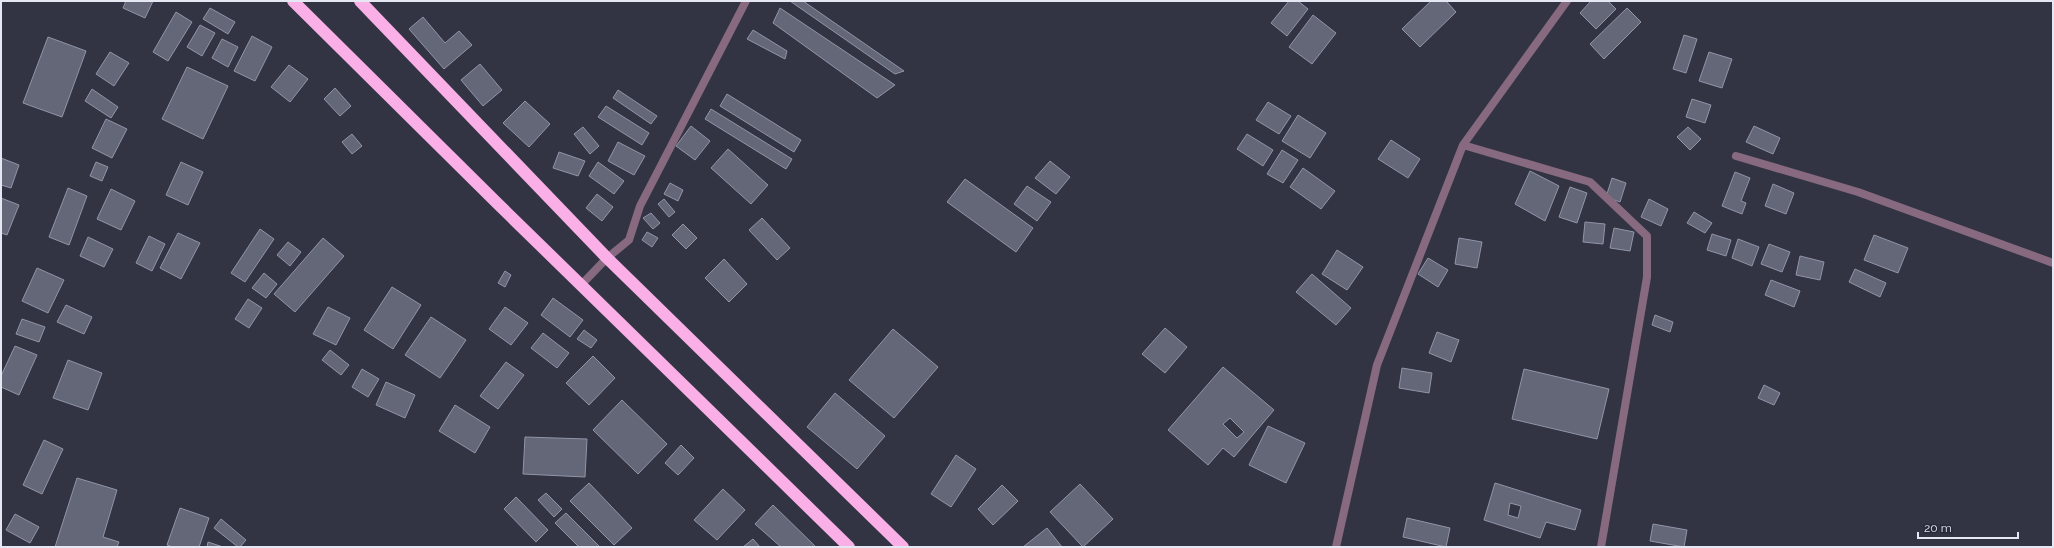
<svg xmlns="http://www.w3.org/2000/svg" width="2054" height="548" viewBox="0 0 2054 548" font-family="Raleway,sans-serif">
  <rect width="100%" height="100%" fill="#323444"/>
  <!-- building -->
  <path fill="#646778" stroke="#9195a8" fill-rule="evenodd" d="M 126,1 L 153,1 L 145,18 L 123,8 Z
    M 790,1 L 803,1 L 904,71 L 895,74 Z
    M 1289,1 L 1298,1 L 1308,9 L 1287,36 L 1271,23 Z
    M 1431,1 L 1446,1 L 1456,12 L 1420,47 L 1402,29 Z
    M 1591,1 L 1608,1 L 1616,9 L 1596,29 L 1580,13 Z
    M 210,8 L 235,22 L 228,34 L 203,19 Z
    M 780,8 L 895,85 L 877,98 L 773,23 Z
    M 1627,8 L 1641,22 L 1604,59 L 1590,44 Z
    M 176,12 L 192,22 L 168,61 L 153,52 Z
    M 1313,15 L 1336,33 L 1312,64 L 1289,47 Z
    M 423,17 L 445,43 L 459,31 L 472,45 L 444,69 L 409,29 Z
    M 200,25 L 215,33 L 202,56 L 187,47 Z
    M 753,30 L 787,51 L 785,59 L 747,39 Z
    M 1684,35 L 1697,39 L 1686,73 L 1673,69 Z
    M 252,36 L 272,47 L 255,81 L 234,71 Z
    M 48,37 L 86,51 L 62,117 L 23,103 Z
    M 222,39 L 238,47 L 228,67 L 212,58 Z
    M 110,52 L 129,63 L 114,86 L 96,74 Z
    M 1709,52 L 1732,59 L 1722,88 L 1699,81 Z
    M 480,64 L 502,90 L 483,106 L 461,80 Z
    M 289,65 L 308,79 L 290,102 L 271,87 Z
    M 187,67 L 228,86 L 203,139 L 162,119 Z
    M 335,88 L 351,106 L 340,116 L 324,99 Z
    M 92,89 L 118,107 L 111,118 L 85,101 Z
    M 618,90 L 657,116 L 651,124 L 613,98 Z
    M 727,94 L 801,140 L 794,152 L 720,106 Z
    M 1692,99 L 1711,105 L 1705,123 L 1686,117 Z
    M 525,101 L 550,124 L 529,147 L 503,123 Z
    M 1268,102 L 1291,116 L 1279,134 L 1256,120 Z
    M 606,106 L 649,133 L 642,145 L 598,117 Z
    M 711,109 L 792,159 L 786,169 L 705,119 Z
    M 1298,115 L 1326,133 L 1310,158 L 1282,141 Z
    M 106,119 L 127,129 L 112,158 L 92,148 Z
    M 691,126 L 710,141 L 695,160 L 676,146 Z
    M 1754,126 L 1780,138 L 1773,154 L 1746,142 Z
    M 583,127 L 599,146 L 590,154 L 574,134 Z
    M 1688,127 L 1701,139 L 1690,150 L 1677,137 Z
    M 352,134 L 362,146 L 352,154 L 342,142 Z
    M 1247,134 L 1273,150 L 1263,166 L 1237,149 Z
    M 1391,140 L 1420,159 L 1408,178 L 1378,159 Z
    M 618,142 L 645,156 L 634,175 L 608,161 Z
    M 728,149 L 768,185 L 751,204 L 711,168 Z
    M 1282,150 L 1298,160 L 1283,183 L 1267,174 Z
    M 559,152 L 585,161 L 578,176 L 553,168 Z
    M 1,158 L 19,165 L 11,188 L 1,185 Z
    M 1050,161 L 1070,177 L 1056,194 L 1035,178 Z
    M 96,162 L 108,167 L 102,181 L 90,176 Z
    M 181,162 L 203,172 L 188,205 L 166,195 Z
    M 598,162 L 624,181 L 614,194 L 589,176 Z
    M 1303,168 L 1335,191 L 1321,209 L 1290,187 Z
    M 1530,171 L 1559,186 L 1545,221 L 1515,204 Z
    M 1735,172 L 1750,178 L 1741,201 L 1746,203 L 1742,214 L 1722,206 Z
    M 1612,178 L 1626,183 L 1620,202 L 1606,197 Z
    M 965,179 L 1033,228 L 1016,252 L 947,202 Z
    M 670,183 L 683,190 L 678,201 L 664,194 Z
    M 1773,184 L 1794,193 L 1786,214 L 1765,206 Z
    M 1027,186 L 1051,202 L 1037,221 L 1014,204 Z
    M 1570,187 L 1587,193 L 1577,223 L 1559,217 Z
    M 68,188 L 87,196 L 69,245 L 49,237 Z
    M 111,189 L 135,201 L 121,230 L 97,219 Z
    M 597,194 L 613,207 L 602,221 L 586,208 Z
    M 1,198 L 19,205 L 7,235 L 1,233 Z
    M 664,199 L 675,212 L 669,217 L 658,204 Z
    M 1649,199 L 1668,209 L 1661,226 L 1641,217 Z
    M 1694,212 L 1712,223 L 1705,233 L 1687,223 Z
    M 651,213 L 660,223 L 653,229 L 643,218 Z
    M 762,218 L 790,248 L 777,260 L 749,230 Z
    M 1585,222 L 1605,224 L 1603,244 L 1583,242 Z
    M 683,224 L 697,238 L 686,249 L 672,235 Z
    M 1614,228 L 1634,232 L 1630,251 L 1610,248 Z
    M 260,229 L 274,239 L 245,282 L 231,273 Z
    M 647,232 L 658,238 L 652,247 L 642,240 Z
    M 178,233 L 200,243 L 181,279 L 160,268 Z
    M 1712,234 L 1731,240 L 1726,256 L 1707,250 Z
    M 1874,235 L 1908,248 L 1898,273 L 1864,260 Z
    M 149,236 L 165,244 L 152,271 L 136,263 Z
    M 88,237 L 113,249 L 104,267 L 80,256 Z
    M 323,238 L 344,256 L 295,312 L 274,294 Z
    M 1459,238 L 1482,242 L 1477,268 L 1455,264 Z
    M 1738,239 L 1759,247 L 1752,266 L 1732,258 Z
    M 288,242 L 301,252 L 290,266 L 277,255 Z
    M 1769,244 L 1790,252 L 1782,272 L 1761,264 Z
    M 1337,250 L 1363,267 L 1347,290 L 1322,274 Z
    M 1800,256 L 1824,262 L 1820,280 L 1796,275 Z
    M 1428,258 L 1448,270 L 1438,287 L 1418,274 Z
    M 724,259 L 747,284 L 729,302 L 705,278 Z
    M 37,268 L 64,280 L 48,313 L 22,301 Z
    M 1855,269 L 1886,283 L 1880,297 L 1849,282 Z
    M 505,271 L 511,275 L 505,287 L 498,283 Z
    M 264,273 L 277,284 L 266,298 L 252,288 Z
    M 1312,274 L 1351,308 L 1336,325 L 1296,292 Z
    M 1771,280 L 1800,291 L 1794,307 L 1765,295 Z
    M 392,287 L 421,305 L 393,349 L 364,330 Z
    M 553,298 L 583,320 L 570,337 L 541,315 Z
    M 248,299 L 262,308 L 249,328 L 235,319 Z
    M 66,305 L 92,317 L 84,334 L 57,322 Z
    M 328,307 L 350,318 L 336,345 L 313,334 Z
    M 505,307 L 528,323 L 511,345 L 489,329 Z
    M 1655,315 L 1673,322 L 1670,332 L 1652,325 Z
    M 431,317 L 466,340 L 440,378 L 405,355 Z
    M 22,319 L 45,327 L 39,342 L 16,334 Z
    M 1165,328 L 1187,347 L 1165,373 L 1142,354 Z
    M 893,329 L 938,367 L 894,418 L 849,380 Z
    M 584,330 L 597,340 L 591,348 L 577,339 Z
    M 1437,332 L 1459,340 L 1451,362 L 1429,353 Z
    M 543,333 L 569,353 L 557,368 L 531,348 Z
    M 15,346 L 37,355 L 19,395 L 1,387 L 1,376 Z
    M 330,350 L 349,365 L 341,375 L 322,360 Z
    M 593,356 L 615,378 L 589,405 L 566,383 Z
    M 68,360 L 102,373 L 88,410 L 53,398 Z
    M 506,362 L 524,375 L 498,409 L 480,396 Z
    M 1223,367 L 1274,410 L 1234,457 L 1223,448 L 1208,465 L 1168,430 ZM 1230,418 L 1244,432 L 1237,438 L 1223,424 Z
    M 1402,368 L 1432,373 L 1429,393 L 1399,388 Z
    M 362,369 L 379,379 L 368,397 L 352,387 Z
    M 1524,369 L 1609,389 L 1597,439 L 1512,419 Z
    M 386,382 L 415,395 L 405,418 L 376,405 Z
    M 1764,385 L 1780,393 L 1774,405 L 1758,398 Z
    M 835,393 L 885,436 L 857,469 L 807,427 Z
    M 622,400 L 667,444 L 638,474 L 593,430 Z
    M 455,405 L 490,427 L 475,453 L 439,431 Z
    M 1268,426 L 1305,443 L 1286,483 L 1249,465 Z
    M 525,437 L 587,439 L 585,477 L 523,474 Z
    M 44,440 L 63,449 L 42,494 L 23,485 Z
    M 681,445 L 694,458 L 678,475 L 665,463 Z
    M 956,455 L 976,469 L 951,507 L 931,494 Z
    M 77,478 L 117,490 L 103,537 L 119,542 L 117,547 L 55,547 Z
    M 589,483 L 632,528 L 614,545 L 570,501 Z
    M 1495,483 L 1581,510 L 1575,530 L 1546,522 L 1540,538 L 1484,520 ZM 1510,503 L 1521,506 L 1518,518 L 1508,515 Z
    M 1080,484 L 1113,519 L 1083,547 L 1050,512 Z
    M 1002,485 L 1018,501 L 993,525 L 978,509 Z
    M 723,489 L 745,510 L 717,540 L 694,520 Z
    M 546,493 L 562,509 L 554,517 L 538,500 Z
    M 516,497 L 548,530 L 536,542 L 504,509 Z
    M 773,505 L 816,547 L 781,547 L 755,524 Z
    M 180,508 L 209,518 L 199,547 L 173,547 L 167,545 Z
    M 566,513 L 599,546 L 598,547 L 579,547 L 555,523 Z
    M 15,514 L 39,527 L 30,543 L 6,530 Z
    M 1407,518 L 1450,528 L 1446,547 L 1403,537 Z
    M 221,519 L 246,540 L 240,547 L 238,547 L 214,528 Z
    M 1653,524 L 1687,530 L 1684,547 L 1650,541 Z
    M 1047,528 L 1062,547 L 1023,547 Z
    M 753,539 L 760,547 L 743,547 Z
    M 208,542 L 223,547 L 207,547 Z"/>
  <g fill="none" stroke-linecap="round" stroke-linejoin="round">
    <!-- street -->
    <path stroke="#886a80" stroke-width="8" d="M 1463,145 L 1590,182 L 1647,236 L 1647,277 L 1601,547
      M 1736,156 L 1858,192 L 2053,263
      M 581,285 L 607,258 L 629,240 L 640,206 L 746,1
      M 1336,547 L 1377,365 L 1463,145 L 1567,1"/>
    <!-- highway -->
    <path stroke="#faafe7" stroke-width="12" d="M 293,1 L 498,204 L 849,547
      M 360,1 L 607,258 L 903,547"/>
  </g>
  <!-- border -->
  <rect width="2054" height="548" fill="none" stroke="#e5e7f2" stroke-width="4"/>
  <!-- scale -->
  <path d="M1918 532v6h100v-6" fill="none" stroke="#e5e7f2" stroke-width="2"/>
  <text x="1924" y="532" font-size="12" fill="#e5e7f2" stroke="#282a3a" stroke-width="3" paint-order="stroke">20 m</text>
</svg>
